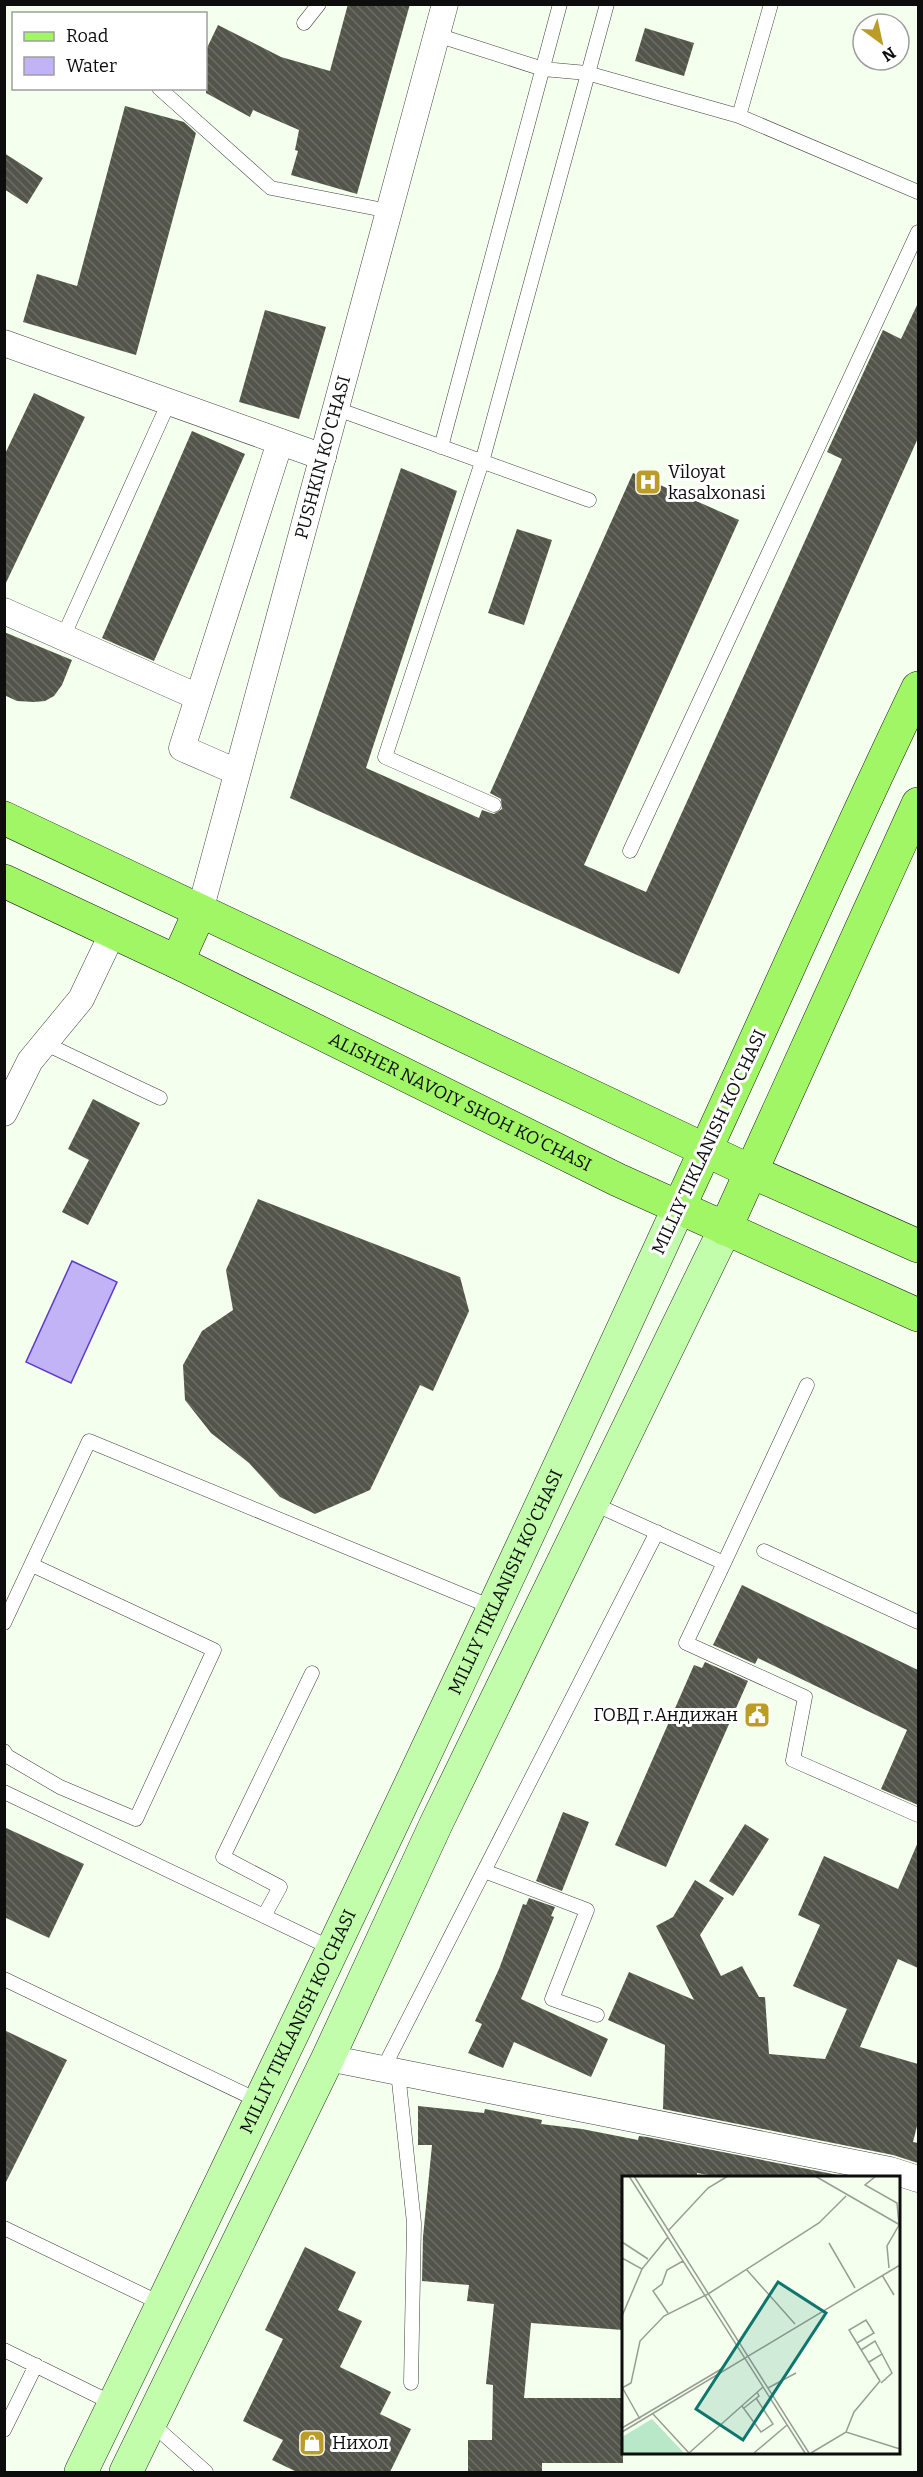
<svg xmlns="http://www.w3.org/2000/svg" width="923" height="2477" viewBox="0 0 923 2477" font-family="Bitter,serif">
  <defs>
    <pattern id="building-back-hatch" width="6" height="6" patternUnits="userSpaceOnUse" patternTransform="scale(1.5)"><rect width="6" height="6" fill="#53554a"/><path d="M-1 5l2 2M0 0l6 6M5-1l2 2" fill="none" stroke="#6c6d65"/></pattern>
  </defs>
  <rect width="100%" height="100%" fill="#f4ffed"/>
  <!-- water -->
  <path fill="#c1b3f5" stroke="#5d3bcb" stroke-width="1.5" d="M 72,1261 L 117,1282 L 71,1383 L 26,1362 Z"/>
  <!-- building -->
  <path fill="url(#building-back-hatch)" d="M 348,4 L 410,4 L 357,194 L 291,175 L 298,151 L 295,150 L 299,130 L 253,110 L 250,117 L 206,93 L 206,50 L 218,25 L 281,57 L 330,71 Z
    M 645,28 L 694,43 L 684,76 L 635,61 Z
    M 125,106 L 184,122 L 196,133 L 136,355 L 23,322 L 37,274 L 77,286 Z
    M 4,153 L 43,178 L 27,204 L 4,189 Z
    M 918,303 L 918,438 L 679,974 L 290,798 L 401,468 L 457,491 L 366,768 L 479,818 L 482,810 L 494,814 L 502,809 L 501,799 L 490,793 L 633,473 L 739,520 L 584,865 L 646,892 L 842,459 L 827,452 L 883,330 L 901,339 Z
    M 265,310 L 326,327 L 299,419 L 239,402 Z
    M 34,393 L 85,417 L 4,587 L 4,456 Z
    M 192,431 L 245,454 L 154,661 L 102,638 Z
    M 517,529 L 552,540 L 524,625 L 488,613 Z
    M 4,632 L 72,660 L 62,685 L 54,696 L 45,701 L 34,702 L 17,701 L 4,695 Z
    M 93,1099 L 140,1123 L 88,1225 L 62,1212 L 89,1160 L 68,1149 Z
    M 258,1199 L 460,1277 L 469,1311 L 433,1391 L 420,1385 L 370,1490 L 315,1514 L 280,1497 L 249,1463 L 211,1433 L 185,1400 L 183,1365 L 202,1331 L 233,1310 L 226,1270 Z
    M 742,1585 L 918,1670 L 918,1805 L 881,1789 L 907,1730 L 758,1658 L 755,1664 L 713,1645 Z
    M 705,1662 L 748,1681 L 666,1867 L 615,1845 L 694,1665 L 702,1668 Z
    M 563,1812 L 589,1822 L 562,1891 L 536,1881 Z
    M 745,1824 L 769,1839 L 733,1896 L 709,1881 Z
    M 4,1827 L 84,1864 L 49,1938 L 4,1917 Z
    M 918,1842 L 918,1968 L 898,1959 L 860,2047 L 918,2064 L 918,2122 L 913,2142 L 918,2143 L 918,2163 L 893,2155 L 663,2109 L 665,2045 L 608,2020 L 629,1972 L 694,2000 L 656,1926 L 673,1917 L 695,1880 L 724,1898 L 700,1935 L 721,1976 L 742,1966 L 759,1997 L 765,1997 L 769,2054 L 825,2059 L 847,2009 L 793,1986 L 820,1925 L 798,1915 L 824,1856 L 898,1889 Z
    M 529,1898 L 555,1907 L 551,1916 L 554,1917 L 521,1999 L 608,2039 L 591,2077 L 514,2042 L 503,2068 L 468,2053 L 482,2024 L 475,2021 L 499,1969 L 523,1904 L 526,1905 Z
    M 4,2030 L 67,2060 L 4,2186 Z
    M 418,2106 L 484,2113 L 485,2109 L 542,2120 L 541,2124 L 582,2129 L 638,2140 L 639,2136 L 647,2137 L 848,2177 L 720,2177 L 697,2173 L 697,2177 L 623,2177 L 623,2330 L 531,2323 L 524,2398 L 623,2398 L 623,2463 L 542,2463 L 542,2472 L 468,2472 L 468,2440 L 492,2440 L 493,2385 L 486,2384 L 494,2304 L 467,2301 L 469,2285 L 422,2281 L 423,2237 L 432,2145 L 418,2145 Z
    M 305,2247 L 356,2272 L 338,2310 L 362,2321 L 340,2367 L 391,2392 L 380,2414 L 411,2429 L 390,2472 L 297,2472 L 272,2460 L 283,2440 L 243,2421 L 283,2339 L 265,2330 Z"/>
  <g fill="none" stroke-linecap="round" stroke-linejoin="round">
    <!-- lane casing -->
    <g stroke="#404040" stroke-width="15">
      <path id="lane" d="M 304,23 L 319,4
        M 437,35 L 543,69 L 587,73 L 739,116 L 771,4
        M 159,88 L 271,188 L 389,211
        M 739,116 L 918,192
        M 337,409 L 589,500
        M 441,447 L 560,4
        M 63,637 L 169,402
        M 494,805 L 385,757 L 482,462 L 607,4
        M 630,851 L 918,232
        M 46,1044 L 160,1098
        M 592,1503 L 724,1563 L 686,1643 L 805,1697 L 793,1760 L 918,1815
        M 764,1551 L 918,1622
        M 724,1563 L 807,1385
        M 4,1623 L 89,1441 L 494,1608
        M 4,1751 L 7,1756 L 60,1787 L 136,1819 L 214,1650 L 32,1565
        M 4,1792 L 333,1949
        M 484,1871 L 587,1910 L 552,1999 L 597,2015
        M 264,1916 L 280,1887 L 223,1857 L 312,1673
        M 4,1979 L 261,2102
        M 383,2069 L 657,1532
        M 398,2072 L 414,2223 L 411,2383
        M 4,2228 L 162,2304
        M 4,2350 L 114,2404
        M 150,2422 L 206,2472
        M 4,2430 L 36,2365"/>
    </g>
    <!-- street casing -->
    <g stroke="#404040" stroke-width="27">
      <g id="street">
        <path d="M 4,343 L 323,457"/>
        <path d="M 4,611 L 198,697"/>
        <path d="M 237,772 L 182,748 L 280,442"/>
        <path id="s1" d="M 200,911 L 445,4"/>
        <path d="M 4,1113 L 30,1061 L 81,999 L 113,932"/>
        <path d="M 328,2058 L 890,2170 L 918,2179"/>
      </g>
    </g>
    <!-- secondary casing -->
    <g stroke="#2f2f2f" stroke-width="34">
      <g id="secondary">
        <path id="s2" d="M 81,2472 C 285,2053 485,1631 679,1207"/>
        <path d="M 126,2472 L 328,2058 L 436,1824 L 725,1229"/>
      </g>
    </g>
    <!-- primary casing -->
    <g stroke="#1e1e1e" stroke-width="34">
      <g id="primary">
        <path d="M 4,818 L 752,1172 L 918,1246"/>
        <path id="s3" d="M 4,881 L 177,962 L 618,1180 L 918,1315"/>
        <path d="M 177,962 L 200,911"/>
        <path d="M 679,1207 C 760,1034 835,860 918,688"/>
        <path d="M 725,1229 L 918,804"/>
      </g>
    </g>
    <!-- lane -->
    <use href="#lane" stroke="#fff" stroke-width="14"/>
    <!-- street -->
    <use href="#street" stroke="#fff" stroke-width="26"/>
    <!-- secondary -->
    <use href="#secondary" stroke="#c1fdaa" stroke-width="33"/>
    <!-- primary -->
    <use href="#primary" stroke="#a1f666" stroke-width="33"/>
  </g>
  <!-- icons -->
  <defs>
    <g id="hospital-square" transform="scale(1.35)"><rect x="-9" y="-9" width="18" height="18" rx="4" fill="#bb9c27" stroke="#fff"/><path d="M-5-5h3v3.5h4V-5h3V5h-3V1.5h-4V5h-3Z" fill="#fff"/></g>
    <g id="civic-square" transform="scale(1.35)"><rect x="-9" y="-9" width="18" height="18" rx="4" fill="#bb9c27" stroke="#fff"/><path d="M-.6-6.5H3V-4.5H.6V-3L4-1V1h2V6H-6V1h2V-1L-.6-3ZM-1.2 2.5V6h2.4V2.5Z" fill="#fff"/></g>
    <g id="shop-square" transform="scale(1.35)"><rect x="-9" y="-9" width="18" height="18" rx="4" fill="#bb9c27" stroke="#fff"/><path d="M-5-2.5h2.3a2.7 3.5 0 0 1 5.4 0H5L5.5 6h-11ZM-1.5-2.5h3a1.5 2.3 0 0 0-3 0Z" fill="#fff"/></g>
  </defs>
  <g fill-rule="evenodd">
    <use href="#hospital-square" x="648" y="482"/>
    <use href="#civic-square" x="757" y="1715"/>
    <use href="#shop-square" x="312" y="2443"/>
  </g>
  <g text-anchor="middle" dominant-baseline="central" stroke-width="6" stroke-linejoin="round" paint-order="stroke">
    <!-- street labels -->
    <g font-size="18" fill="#0d0d0d" stroke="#fff">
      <text stroke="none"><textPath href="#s1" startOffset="470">PUSHKIN KO'CHASI</textPath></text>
      <text stroke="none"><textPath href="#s3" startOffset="507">ALISHER NAVOIY SHOH KO'CHASI</textPath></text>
      <text transform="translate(709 1142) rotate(-65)">MILLIY TIKLANISH KO'CHASI</text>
      <text stroke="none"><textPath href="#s2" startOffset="986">MILLIY TIKLANISH KO'CHASI</textPath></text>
      <text stroke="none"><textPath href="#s2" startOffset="500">MILLIY TIKLANISH KO'CHASI</textPath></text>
    </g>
    <!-- poi labels -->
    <g font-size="18" fill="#0d0d0d" stroke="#fff" text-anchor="start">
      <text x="668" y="472">Viloyat<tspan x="668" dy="21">kasalxonasi</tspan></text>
      <text x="738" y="1715" text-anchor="end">ГОВД г.Андижан</text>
      <text x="332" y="2443">Нихол</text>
    </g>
  </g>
  <!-- overview -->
  <g transform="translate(622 2176)">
    <rect width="278" height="278" fill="#f4ffed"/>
    <path d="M 30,243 L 62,277 L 0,277 L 0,261 Z" fill="#b8e8c7"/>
    <path fill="none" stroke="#989e93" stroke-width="1.5" d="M 7,0 L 183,277M 12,0 L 187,277M 193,0 L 278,49M 254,0 L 243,9 L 275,27 L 277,49 L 265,70 L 267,92M 46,55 L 86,12 L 106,0M 0,66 L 26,83M 207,67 L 233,112M 0,82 L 20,93 L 0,140M 20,93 L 46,61M 124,93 L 173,148M 260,99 L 272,119M 46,137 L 31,115 L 40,108 L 45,94 L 61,85M 239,174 L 253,165 L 260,178M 247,186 L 260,178 L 270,197 L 259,207M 0,211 L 18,243M 0,212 L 9,207 L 18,165 L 42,140 L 86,118 L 197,47 L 224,20M 146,212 L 174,197M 120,230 L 139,256 L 151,248 L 134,222M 122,232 L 137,220 L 135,216M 31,238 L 67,277M 0,252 L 101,192M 0,256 L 278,89M 224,256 L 232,236 L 258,205 L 227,154 L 244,144 L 252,157 L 235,167M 67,277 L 141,211M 132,277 L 165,249M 189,277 L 224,256 L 278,273"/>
    <path fill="#0f766e" fill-opacity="0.15" stroke="#0f766e" stroke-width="3" d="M 156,106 L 204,137 L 121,264 L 74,233 Z"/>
    <rect width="278" height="278" fill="none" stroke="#0d0d0d" stroke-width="3"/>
  </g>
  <!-- border -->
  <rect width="923" height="2477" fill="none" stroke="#0d0d0d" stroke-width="12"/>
  <!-- legend -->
  <rect x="12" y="12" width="195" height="78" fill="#ffffff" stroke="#9e9e9e" stroke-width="1.5"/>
  <rect x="24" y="32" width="30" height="9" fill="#a1f666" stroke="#9e9e9e" stroke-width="1.5"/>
  <text x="66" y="42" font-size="18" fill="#0d0d0d">Road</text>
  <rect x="24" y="57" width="30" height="18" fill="#c1b3f5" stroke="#9e9e9e" stroke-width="1.5"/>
  <text x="66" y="72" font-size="18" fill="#0d0d0d">Water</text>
  <!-- north arrow -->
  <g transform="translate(881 42) rotate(147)"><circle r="28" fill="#ffffff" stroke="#9e9e9e" stroke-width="1.5"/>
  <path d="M0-4.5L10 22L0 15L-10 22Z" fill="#bb9c27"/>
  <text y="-9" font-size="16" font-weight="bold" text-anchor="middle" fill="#0d0d0d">N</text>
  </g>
</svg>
